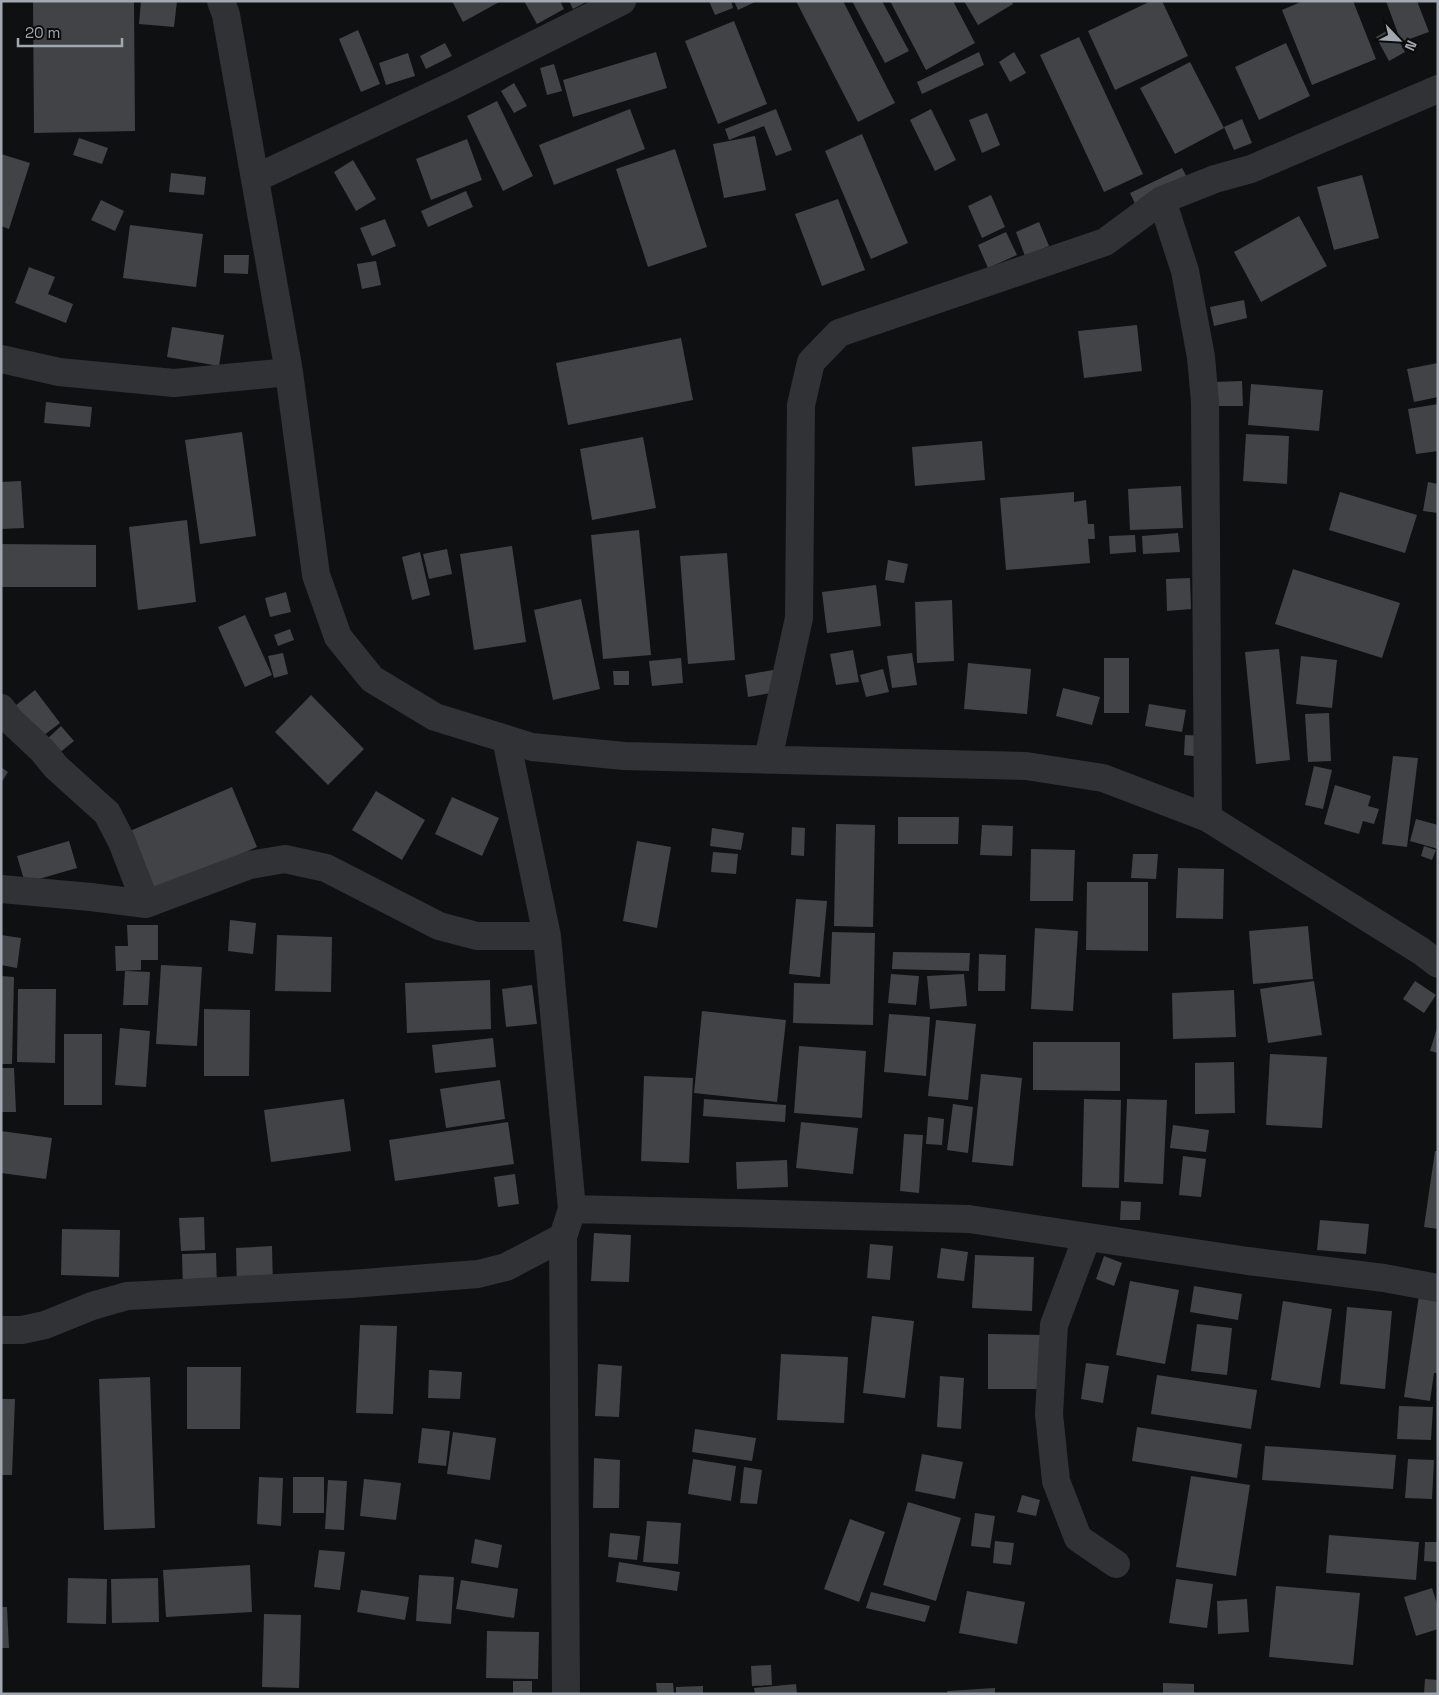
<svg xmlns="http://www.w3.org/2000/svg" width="1439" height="1695" viewBox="0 0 1439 1695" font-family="'Space Grotesk',sans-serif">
  <rect width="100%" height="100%" fill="#0f1011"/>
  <!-- building -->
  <path fill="#414346" d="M 33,1 L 134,1 L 135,131 L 34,133 Z
    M 141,1 L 177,1 L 174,27 L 139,24 Z
    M 452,1 L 501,1 L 463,22 Z
    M 524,1 L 560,1 L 564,9 L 537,24 Z
    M 569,1 L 588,1 L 573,9 Z
    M 709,1 L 731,1 L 733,8 L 715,15 Z
    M 734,1 L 757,1 L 738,10 Z
    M 796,1 L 843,1 L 895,103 L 858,122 Z
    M 852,1 L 882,1 L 909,51 L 885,63 Z
    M 890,1 L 953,1 L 975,43 L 926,70 Z
    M 964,1 L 1012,1 L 1013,4 L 978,25 Z
    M 1151,1 L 1162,1 L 1188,56 L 1115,90 L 1088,31 Z
    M 1303,1 L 1353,1 L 1376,59 L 1312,85 L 1282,10 Z
    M 1386,1 L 1417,1 L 1429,32 L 1401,42 Z
    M 734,21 L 767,104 L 718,124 L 685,41 Z
    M 1392,28 L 1405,52 L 1389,61 L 1376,37 Z
    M 358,30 L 380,84 L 361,92 L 339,39 Z
    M 1079,37 L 1143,174 L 1104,192 L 1040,55 Z
    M 445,43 L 452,56 L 426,69 L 420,56 Z
    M 1286,43 L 1310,96 L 1259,120 L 1235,67 Z
    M 656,52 L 667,88 L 573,117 L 563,80 Z
    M 979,52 L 984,65 L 922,94 L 917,82 Z
    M 1014,52 L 1026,73 L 1010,82 L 999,62 Z
    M 408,53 L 415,76 L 386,85 L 379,63 Z
    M 1190,62 L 1224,128 L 1175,154 L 1140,88 Z
    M 554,64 L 562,91 L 547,95 L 540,68 Z
    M 514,83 L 527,106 L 514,113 L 501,91 Z
    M 497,101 L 533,176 L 503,191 L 467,116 Z
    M 630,109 L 645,149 L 554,185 L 539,145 Z
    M 776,109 L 792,150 L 776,156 L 764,126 L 729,140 L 725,129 Z
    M 931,109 L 956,160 L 935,171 L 910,120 Z
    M 987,113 L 1000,145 L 982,153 L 969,120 Z
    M 1242,119 L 1252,143 L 1234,150 L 1224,127 Z
    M 862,134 L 908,243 L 871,259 L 825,151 Z
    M 755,136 L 766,190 L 724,198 L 713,144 Z
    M 79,138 L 108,148 L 102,164 L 73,155 Z
    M 467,139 L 482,180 L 431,200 L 416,159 Z
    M 675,149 L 707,247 L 648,267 L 616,169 Z
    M 1,154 L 30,163 L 9,229 L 1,226 Z
    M 353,160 L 376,199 L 356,211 L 334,172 Z
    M 1182,168 L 1191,185 L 1138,210 L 1130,193 Z
    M 171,173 L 206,177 L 204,195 L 169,192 Z
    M 1362,175 L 1379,238 L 1334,250 L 1317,187 Z
    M 466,191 L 473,207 L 428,227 L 421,211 Z
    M 991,195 L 1005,227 L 982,238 L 968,206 Z
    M 838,199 L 865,270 L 822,286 L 795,214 Z
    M 101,200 L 124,211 L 115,231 L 91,220 Z
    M 1299,216 L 1327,266 L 1261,302 L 1234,252 Z
    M 385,219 L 396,246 L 372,256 L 360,228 Z
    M 1039,222 L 1049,246 L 1025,256 L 1016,232 Z
    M 130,225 L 203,234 L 196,287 L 123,278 Z
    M 1006,232 L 1017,255 L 988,268 L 978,245 Z
    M 224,255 L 249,255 L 248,274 L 224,273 Z
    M 376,261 L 381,285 L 362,289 L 357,264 Z
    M 29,267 L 55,277 L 48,294 L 73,304 L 66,323 L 15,303 Z
    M 1244,300 L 1247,318 L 1214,326 L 1210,307 Z
    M 1137,325 L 1142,371 L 1084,378 L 1078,331 Z
    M 172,327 L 224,335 L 219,366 L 167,357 Z
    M 681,338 L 693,400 L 568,425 L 556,363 Z
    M 1438,363 L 1438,397 L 1414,402 L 1407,369 Z
    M 1242,381 L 1243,406 L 1215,406 L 1214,382 Z
    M 1251,384 L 1323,390 L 1319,431 L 1248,425 Z
    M 46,402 L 92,407 L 90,427 L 44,423 Z
    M 1438,404 L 1438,451 L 1416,454 L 1408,409 Z
    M 242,432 L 256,536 L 200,544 L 185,440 Z
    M 1246,434 L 1289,436 L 1287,484 L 1243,481 Z
    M 643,437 L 656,508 L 592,520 L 580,449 Z
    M 982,441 L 985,480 L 915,486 L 912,447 Z
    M 21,481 L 24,528 L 1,529 L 1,482 Z
    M 1428,482 L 1438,484 L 1438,513 L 1423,511 Z
    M 1181,486 L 1183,528 L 1130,530 L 1128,489 Z
    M 1074,492 L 1074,502 L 1086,500 L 1088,524 L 1094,524 L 1095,539 L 1088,539 L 1090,563 L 1006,570 L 1000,498 Z
    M 1340,492 L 1417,515 L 1405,553 L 1329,530 Z
    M 187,520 L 196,602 L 138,610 L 129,527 Z
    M 639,530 L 651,655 L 603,659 L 591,535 Z
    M 1178,533 L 1180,552 L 1143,554 L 1142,536 Z
    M 1135,535 L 1136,552 L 1110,554 L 1109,536 Z
    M 1,544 L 96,545 L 96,587 L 1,587 Z
    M 512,546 L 526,642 L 474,650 L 460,554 Z
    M 447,549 L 452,574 L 429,579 L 423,554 Z
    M 420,552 L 430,595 L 412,600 L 402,557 Z
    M 727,553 L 735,660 L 688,664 L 680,556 Z
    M 888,560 L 908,564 L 904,583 L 885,580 Z
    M 1293,569 L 1400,603 L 1382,658 L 1275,624 Z
    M 1190,578 L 1191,609 L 1167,611 L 1166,579 Z
    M 876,585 L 881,626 L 827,633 L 822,592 Z
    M 286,592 L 291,612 L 270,617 L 265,598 Z
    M 581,599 L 600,689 L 553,700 L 534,610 Z
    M 952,600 L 954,661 L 917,663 L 915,602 Z
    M 245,615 L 272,675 L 245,687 L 218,627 Z
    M 290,629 L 294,640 L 278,646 L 274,635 Z
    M 1279,649 L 1290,760 L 1256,764 L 1245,652 Z
    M 853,650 L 859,682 L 836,685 L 830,654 Z
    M 283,653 L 288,674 L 274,678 L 268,656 Z
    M 912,653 L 917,685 L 892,688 L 887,656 Z
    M 1301,656 L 1337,660 L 1332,708 L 1296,704 Z
    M 681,658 L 683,683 L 652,686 L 649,661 Z
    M 1104,658 L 1129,658 L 1129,713 L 1104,713 Z
    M 968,663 L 1031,669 L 1027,714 L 964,709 Z
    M 883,669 L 889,692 L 866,697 L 860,675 Z
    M 773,670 L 777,692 L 748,697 L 745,675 Z
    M 613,671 L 629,671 L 629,685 L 614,685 Z
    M 1063,688 L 1100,697 L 1092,725 L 1056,716 Z
    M 35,690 L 60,723 L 39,739 L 15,706 Z
    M 311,695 L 364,749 L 328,785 L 275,732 Z
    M 1149,704 L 1186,710 L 1182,732 L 1145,726 Z
    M 1329,713 L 1331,761 L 1308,762 L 1305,714 Z
    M 61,726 L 74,741 L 58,754 L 46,740 Z
    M 1185,735 L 1205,736 L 1204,757 L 1184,755 Z
    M 1393,756 L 1418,758 L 1407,847 L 1382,844 Z
    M 1314,766 L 1332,770 L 1323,809 L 1305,805 Z
    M 1,767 L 8,772 L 1,783 Z
    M 1335,785 L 1371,796 L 1368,806 L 1379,809 L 1374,824 L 1363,821 L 1359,834 L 1324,824 Z
    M 232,787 L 257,847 L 155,891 L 130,831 Z
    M 376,791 L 425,820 L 402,860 L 352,830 Z
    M 452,797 L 499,818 L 482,856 L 435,834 Z
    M 898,817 L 959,817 L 958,844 L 898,844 Z
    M 1416,819 L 1438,825 L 1438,849 L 1410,841 Z
    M 836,824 L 875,825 L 873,927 L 834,926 Z
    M 982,825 L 1013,826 L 1012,856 L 980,855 Z
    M 792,827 L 805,828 L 804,856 L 791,855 Z
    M 712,828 L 744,833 L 741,850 L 710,846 Z
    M 69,841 L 77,868 L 25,883 L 17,856 Z
    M 637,841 L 671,847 L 657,928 L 623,921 Z
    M 1424,846 L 1436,850 L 1432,860 L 1421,856 Z
    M 1031,849 L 1075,850 L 1073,901 L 1030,901 Z
    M 713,852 L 738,854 L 736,874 L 711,872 Z
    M 1133,854 L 1158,854 L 1156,879 L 1131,878 Z
    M 1178,868 L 1224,869 L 1223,919 L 1176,918 Z
    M 1087,882 L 1148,882 L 1148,951 L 1086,950 Z
    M 796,899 L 827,901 L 820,977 L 789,974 Z
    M 230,920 L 256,923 L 253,954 L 228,951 Z
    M 127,925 L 158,925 L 158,960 L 141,960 L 141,970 L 116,971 L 115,946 L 128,946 Z
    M 1308,926 L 1313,979 L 1253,984 L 1249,931 Z
    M 1035,928 L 1078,931 L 1073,1011 L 1031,1009 Z
    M 832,932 L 875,933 L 873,1025 L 793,1023 L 794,983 L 830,984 Z
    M 1,935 L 21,938 L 17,968 L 1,965 Z
    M 277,935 L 332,937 L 331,992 L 275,991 Z
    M 893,952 L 970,953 L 969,971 L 892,969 Z
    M 979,954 L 1006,955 L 1005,991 L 978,991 Z
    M 161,965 L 202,967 L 197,1046 L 156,1044 Z
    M 125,971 L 150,972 L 148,1005 L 123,1005 Z
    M 891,974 L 919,976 L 916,1005 L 888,1003 Z
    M 964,974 L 967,1006 L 930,1009 L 927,976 Z
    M 1,976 L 14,977 L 12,1064 L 1,1064 Z
    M 490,980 L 491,1029 L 407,1033 L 405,983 Z
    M 1314,981 L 1322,1035 L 1268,1043 L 1260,989 Z
    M 1415,981 L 1436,995 L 1424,1013 L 1403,999 Z
    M 532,985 L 537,1024 L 506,1027 L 502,989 Z
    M 18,989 L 56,989 L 55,1063 L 17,1062 Z
    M 1234,990 L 1236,1037 L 1173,1039 L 1172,993 Z
    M 204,1009 L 250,1010 L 249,1076 L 204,1076 Z
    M 702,1011 L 786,1020 L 777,1102 L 694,1093 Z
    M 889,1014 L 930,1017 L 926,1076 L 884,1072 Z
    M 936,1020 L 976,1024 L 968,1100 L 928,1096 Z
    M 120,1028 L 150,1031 L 146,1087 L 115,1085 Z
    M 1437,1028 L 1438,1028 L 1438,1053 L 1430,1051 Z
    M 64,1034 L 102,1034 L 102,1105 L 64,1105 Z
    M 493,1038 L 496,1067 L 435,1073 L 432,1045 Z
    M 1033,1042 L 1120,1042 L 1120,1091 L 1033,1090 Z
    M 799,1046 L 866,1051 L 862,1118 L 794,1113 Z
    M 1270,1054 L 1327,1057 L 1322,1128 L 1266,1125 Z
    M 1234,1062 L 1235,1113 L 1195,1114 L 1195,1063 Z
    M 1,1068 L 14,1068 L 16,1112 L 1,1112 Z
    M 981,1074 L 1022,1078 L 1013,1166 L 972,1162 Z
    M 644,1076 L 693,1078 L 689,1163 L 641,1161 Z
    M 500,1080 L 505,1119 L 446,1128 L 440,1089 Z
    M 344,1099 L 351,1151 L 271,1162 L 264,1110 Z
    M 704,1099 L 786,1105 L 785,1122 L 703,1116 Z
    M 1084,1099 L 1121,1100 L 1119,1188 L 1082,1187 Z
    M 1127,1099 L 1167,1100 L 1163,1184 L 1124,1182 Z
    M 953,1104 L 973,1107 L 968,1153 L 947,1150 Z
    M 928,1117 L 944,1119 L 942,1145 L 926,1144 Z
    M 508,1122 L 514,1164 L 395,1181 L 389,1140 Z
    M 801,1122 L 858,1128 L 853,1174 L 796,1168 Z
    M 1173,1125 L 1209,1130 L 1206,1152 L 1170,1148 Z
    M 1,1131 L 52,1138 L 46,1179 L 1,1173 Z
    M 904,1134 L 923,1135 L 919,1193 L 900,1191 Z
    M 1435,1151 L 1438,1151 L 1438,1229 L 1424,1227 Z
    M 1183,1156 L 1206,1159 L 1201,1197 L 1179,1195 Z
    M 787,1160 L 788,1187 L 737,1189 L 736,1162 Z
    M 515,1174 L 519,1204 L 498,1207 L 494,1177 Z
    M 1121,1201 L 1141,1202 L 1140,1220 L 1120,1220 Z
    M 204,1217 L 205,1250 L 181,1251 L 179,1218 Z
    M 1320,1220 L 1369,1224 L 1366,1254 L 1317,1250 Z
    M 62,1229 L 120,1230 L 119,1277 L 61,1275 Z
    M 594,1233 L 631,1235 L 629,1282 L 591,1281 Z
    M 870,1244 L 893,1246 L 890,1280 L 867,1278 Z
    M 272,1246 L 273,1286 L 237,1288 L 236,1248 Z
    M 941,1248 L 968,1252 L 964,1281 L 937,1278 Z
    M 216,1253 L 217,1288 L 183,1290 L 182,1254 Z
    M 975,1255 L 1034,1257 L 1032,1311 L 972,1308 Z
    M 1104,1256 L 1122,1263 L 1114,1286 L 1096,1279 Z
    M 1130,1281 L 1179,1290 L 1165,1364 L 1116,1355 Z
    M 1194,1286 L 1242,1294 L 1238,1320 L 1190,1312 Z
    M 1419,1295 L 1438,1298 L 1438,1373 L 1434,1373 L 1430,1401 L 1404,1397 Z
    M 1283,1301 L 1332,1309 L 1320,1388 L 1271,1380 Z
    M 1347,1307 L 1392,1311 L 1385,1389 L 1340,1384 Z
    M 872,1316 L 914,1321 L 905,1398 L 863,1393 Z
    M 1197,1324 L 1232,1328 L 1227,1375 L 1191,1371 Z
    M 360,1325 L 397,1326 L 393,1414 L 356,1413 Z
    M 988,1334 L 1043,1335 L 1043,1389 L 988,1389 Z
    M 781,1354 L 848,1357 L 844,1423 L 777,1420 Z
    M 1086,1363 L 1109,1366 L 1103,1403 L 1081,1399 Z
    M 598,1364 L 622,1366 L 619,1417 L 595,1416 Z
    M 187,1367 L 241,1367 L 240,1429 L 187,1429 Z
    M 429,1370 L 462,1372 L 460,1399 L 428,1398 Z
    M 1157,1375 L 1257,1390 L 1251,1429 L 1151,1414 Z
    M 940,1376 L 964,1378 L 961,1429 L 937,1427 Z
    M 150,1377 L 155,1528 L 104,1530 L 99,1379 Z
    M 1,1399 L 15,1399 L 12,1475 L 1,1475 Z
    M 1399,1406 L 1433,1407 L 1431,1440 L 1397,1439 Z
    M 1137,1427 L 1242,1444 L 1237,1478 L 1132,1461 Z
    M 422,1428 L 450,1431 L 446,1466 L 418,1463 Z
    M 695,1429 L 756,1438 L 752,1461 L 692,1452 Z
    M 453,1432 L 496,1438 L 490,1480 L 447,1474 Z
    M 1265,1446 L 1396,1455 L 1393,1489 L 1262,1480 Z
    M 922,1454 L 963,1462 L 955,1499 L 915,1491 Z
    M 594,1458 L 620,1460 L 619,1508 L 593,1508 Z
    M 693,1459 L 736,1466 L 731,1501 L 688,1494 Z
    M 1408,1459 L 1434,1460 L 1432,1499 L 1405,1498 Z
    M 744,1467 L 762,1470 L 757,1504 L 740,1503 Z
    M 1191,1476 L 1250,1485 L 1236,1576 L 1176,1567 Z
    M 259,1477 L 283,1478 L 281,1526 L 257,1524 Z
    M 293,1477 L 324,1477 L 324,1513 L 293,1513 Z
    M 364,1479 L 401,1483 L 396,1520 L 360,1516 Z
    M 328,1480 L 347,1481 L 344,1530 L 325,1529 Z
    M 1022,1495 L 1040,1500 L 1036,1516 L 1017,1512 Z
    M 908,1502 L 961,1518 L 936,1601 L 883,1585 Z
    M 975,1513 L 995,1516 L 990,1548 L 971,1546 Z
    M 850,1519 L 885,1532 L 859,1602 L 824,1589 Z
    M 647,1521 L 681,1523 L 678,1564 L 643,1562 Z
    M 610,1533 L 640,1536 L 637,1560 L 608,1557 Z
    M 1329,1535 L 1419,1542 L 1416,1580 L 1326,1573 Z
    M 475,1539 L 502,1545 L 498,1568 L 471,1563 Z
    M 995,1541 L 1014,1543 L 1011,1565 L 993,1563 Z
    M 1425,1542 L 1438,1542 L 1438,1562 L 1424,1561 Z
    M 319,1550 L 345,1552 L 340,1590 L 314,1587 Z
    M 619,1562 L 680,1572 L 677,1591 L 616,1582 Z
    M 250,1565 L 252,1612 L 166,1617 L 163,1570 Z
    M 419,1575 L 454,1577 L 451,1624 L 416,1621 Z
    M 68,1578 L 107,1579 L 106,1624 L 67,1623 Z
    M 158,1578 L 159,1622 L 112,1623 L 111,1579 Z
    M 1176,1579 L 1213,1584 L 1207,1628 L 1169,1623 Z
    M 461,1580 L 518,1589 L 514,1618 L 456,1609 Z
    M 1276,1586 L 1360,1593 L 1353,1665 L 1269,1657 Z
    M 1432,1588 L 1438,1607 L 1438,1629 L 1416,1636 L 1404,1597 Z
    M 361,1590 L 409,1597 L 405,1620 L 357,1612 Z
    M 967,1591 L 1025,1602 L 1017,1644 L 959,1633 Z
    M 871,1592 L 930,1606 L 925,1622 L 866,1608 Z
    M 1247,1599 L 1249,1632 L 1218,1634 L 1217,1601 Z
    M 1,1607 L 7,1607 L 9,1648 L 1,1648 Z
    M 264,1614 L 301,1615 L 299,1688 L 262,1687 Z
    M 487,1631 L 539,1632 L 538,1679 L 486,1678 Z
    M 771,1665 L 772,1685 L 752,1686 L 751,1666 Z
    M 1425,1679 L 1438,1680 L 1438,1694 L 1424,1694 Z
    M 513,1681 L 532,1681 L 532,1694 L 513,1694 Z
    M 656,1683 L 673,1683 L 674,1694 L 657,1694 Z
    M 1163,1683 L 1194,1684 L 1194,1694 L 1163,1694 Z
    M 796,1684 L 797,1694 L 755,1694 L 754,1688 Z
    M 703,1686 L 703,1694 L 676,1694 L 676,1687 Z
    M 995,1688 L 995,1694 L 948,1694 L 947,1691 Z"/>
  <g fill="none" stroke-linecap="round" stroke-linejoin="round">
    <!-- street -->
    <path stroke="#313235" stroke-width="28" d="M 221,1 L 226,15 L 289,372 L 316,575 L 338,637 L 372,679 L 435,717 L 532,747 L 624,756 L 1026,766 L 1103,778 L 1208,818 L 1421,951 L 1438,964
      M 256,178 L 454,85 L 622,1
      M 1162,200 L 1185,271 L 1201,357 L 1205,402 L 1208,818
      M 1,359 L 59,372 L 174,383 L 289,372
      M 1,708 L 11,721 L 42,750 L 56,767 L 107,813 L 122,842 L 146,904
      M 506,739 L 547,936 L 572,1209 L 563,1237 L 566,1694
      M 768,759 L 799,618 L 801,405 L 811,362 L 839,333 L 1105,242 L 1162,200 L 1215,179 L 1251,169 L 1438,89
      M 1,889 L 91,897 L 146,904 L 250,865 L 285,859 L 326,868 L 439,926 L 477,936 L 547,936
      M 572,1209 L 969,1219 L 1248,1261 L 1384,1278 L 1438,1288
      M 1087,1237 L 1054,1325 L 1049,1414 L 1056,1481 L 1078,1538 L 1116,1564
      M 1,1330 L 22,1330 L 45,1325 L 92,1306 L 127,1296 L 351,1284 L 478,1274 L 506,1267 L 563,1237"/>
  </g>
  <!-- border -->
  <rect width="1439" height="1695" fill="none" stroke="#a2a7b0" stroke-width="5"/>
  <!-- north arrow -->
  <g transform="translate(1399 40) rotate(115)" stroke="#0b0b0b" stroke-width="4" paint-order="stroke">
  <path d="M0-4L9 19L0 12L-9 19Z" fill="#a2a7b0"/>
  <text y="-8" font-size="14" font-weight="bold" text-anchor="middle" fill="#a2a7b0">N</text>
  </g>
  <!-- scale -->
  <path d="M18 38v8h104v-8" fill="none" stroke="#a2a7b0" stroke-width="2.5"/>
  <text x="25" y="38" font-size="15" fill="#a2a7b0" stroke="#0b0b0b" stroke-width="4" paint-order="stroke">20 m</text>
</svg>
